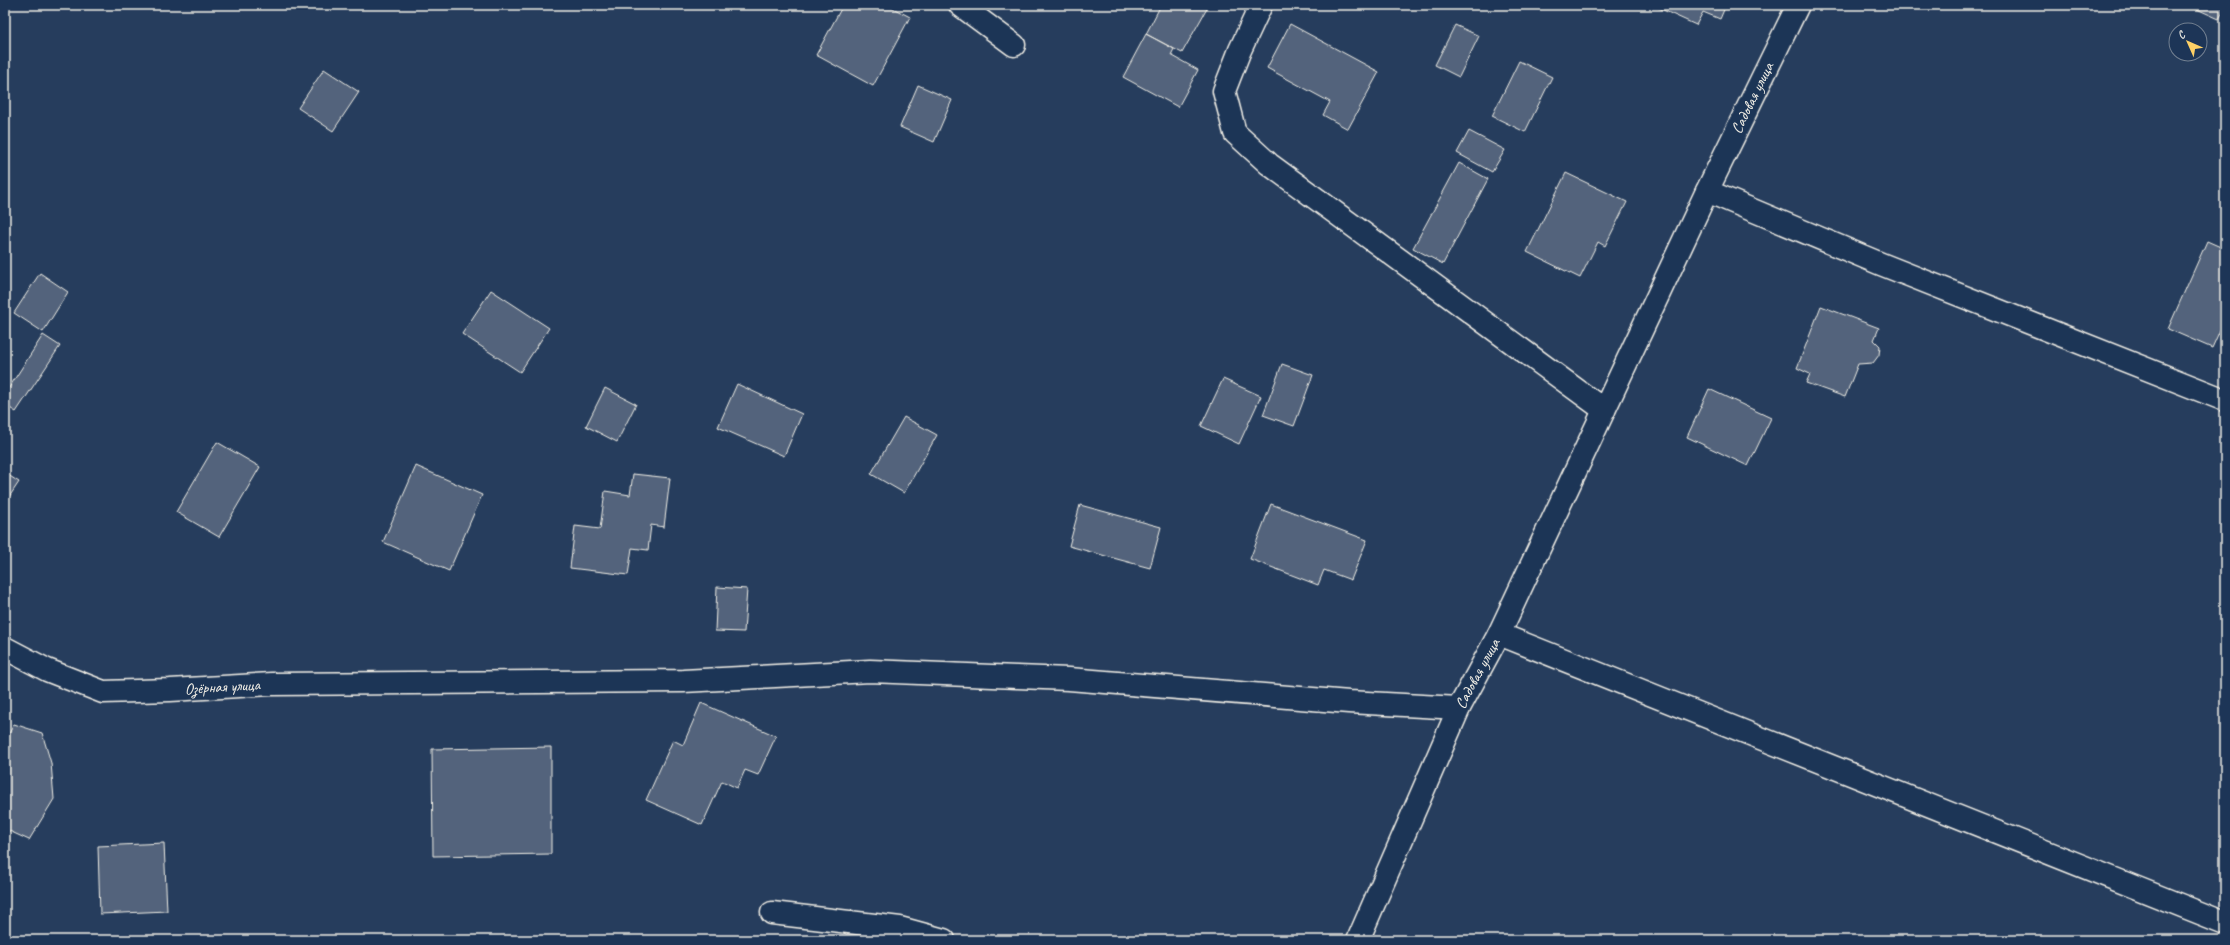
<svg xmlns="http://www.w3.org/2000/svg" width="2230" height="945" viewBox="0 0 2230 945" font-family="Caveat,sans-serif">
  <rect width="100%" height="100%" fill="#263d5d"/>
  <filter id="ink" filterUnits="userSpaceOnUse"><feTurbulence type="fractalNoise" baseFrequency=".025" numOctaves="2"/><feDisplacementMap in="SourceGraphic" scale="8" xChannelSelector="R" yChannelSelector="G"/><feConvolveMatrix kernelMatrix="1 2 1 2 8 2 1 2 1" color-interpolation-filters="sRGB"/></filter>
  <g filter="url(#ink)">
    <!-- building -->
    <path fill="#52647b" stroke="#f4f1e8" d="M 843,5 L 887,5 L 910,17 L 873,86 L 816,55 Z
      M 1161,5 L 1209,5 L 1182,53 L 1146,34 Z
      M 1652,5 L 1726,5 L 1720,19 L 1703,12 L 1696,25 Z
      M 2188,5 L 2225,5 L 2225,7 L 2219,19 Z
      M 1290,24 L 1379,72 L 1348,129 L 1323,115 L 1330,102 L 1267,68 Z
      M 1455,25 L 1479,36 L 1459,77 L 1435,65 Z
      M 1146,34 L 1174,49 L 1171,55 L 1198,70 L 1178,107 L 1123,77 Z
      M 1519,61 L 1552,77 L 1525,132 L 1492,116 Z
      M 324,69 L 359,92 L 333,131 L 298,108 Z
      M 918,85 L 952,100 L 934,142 L 900,127 Z
      M 1469,131 L 1505,150 L 1492,172 L 1457,153 Z
      M 1459,163 L 1488,179 L 1443,264 L 1413,248 Z
      M 1566,173 L 1627,202 L 1605,246 L 1598,242 L 1580,278 L 1527,252 Z
      M 2207,241 L 2225,249 L 2225,319 L 2212,348 L 2168,329 Z
      M 40,273 L 68,292 L 43,332 L 14,313 Z
      M 491,290 L 549,328 L 520,372 L 462,334 Z
      M 1821,306 L 1879,328 L 1874,340 L 1880,346 L 1879,355 L 1873,363 L 1858,364 L 1845,397 L 1806,383 L 1810,374 L 1797,368 Z
      M 43,335 L 60,346 L 16,412 L 5,405 L 5,394 Z
      M 1282,364 L 1313,375 L 1294,426 L 1263,415 Z
      M 1223,379 L 1261,396 L 1239,444 L 1201,426 Z
      M 737,384 L 802,414 L 784,456 L 718,427 Z
      M 605,388 L 636,404 L 617,442 L 586,426 Z
      M 1709,389 L 1771,418 L 1748,466 L 1687,437 Z
      M 904,417 L 937,435 L 904,493 L 871,474 Z
      M 217,442 L 260,467 L 219,537 L 176,512 Z
      M 416,466 L 482,495 L 449,571 L 383,542 Z
      M 5,473 L 19,482 L 5,503 Z
      M 633,474 L 670,478 L 664,527 L 651,525 L 648,550 L 632,548 L 628,575 L 570,568 L 575,526 L 600,529 L 605,491 L 630,495 Z
      M 1271,504 L 1367,540 L 1351,580 L 1324,570 L 1318,585 L 1250,559 Z
      M 1080,505 L 1161,527 L 1150,568 L 1069,546 Z
      M 717,587 L 747,589 L 744,632 L 715,631 Z
      M 701,703 L 776,736 L 758,775 L 745,770 L 737,788 L 722,781 L 702,825 L 646,800 L 673,740 L 683,745 Z
      M 14,724 L 42,733 L 51,763 L 54,799 L 29,840 L 5,829 L 5,741 Z
      M 551,747 L 551,854 L 433,856 L 432,749 Z
      M 164,843 L 167,911 L 100,914 L 98,846 Z"/>
    <g fill="none" stroke-linecap="round" stroke-linejoin="round">
      <!-- minor casing -->
      <g stroke="#f4f1e8" stroke-width="25">
        <g id="minor">
          <path d="M 960,5 L 1014,45"/>
          <path d="M 1261,5 L 1240,50 L 1224,91 L 1235,133 L 1269,164 L 1604,410"/>
          <path d="M 1707,191 L 1881,264 L 2225,400"/>
          <path d="M 1499,634 L 2225,923"/>
          <path id="s1" d="M 5,648 L 47,670 L 103,692 L 170,690 L 272,684 L 683,681 L 870,671 L 1069,679 L 1349,702 L 1459,708"/>
          <path d="M 772,913 L 900,928 L 944,940"/>
          <path id="s2" d="M 1358,940 L 1459,708 L 1499,634 L 1707,191 L 1798,5"/>
        </g>
      </g>
      <!-- minor -->
      <use href="#minor" stroke="#1d3557" stroke-width="22"/>
    </g>
  </g>
  <g text-anchor="middle" dominant-baseline="central" stroke-width="4" stroke-linejoin="round" paint-order="stroke">
    <!-- street labels -->
    <g font-size="16" fill="#f4f1e8" stroke="#1d3557">
      <text stroke="none"><textPath href="#s2" startOffset="930">Садовая улица</textPath></text>
      <text stroke="none"><textPath href="#s2" startOffset="292">Садовая улица</textPath></text>
      <text stroke="none"><textPath href="#s1" startOffset="227">Озёрная улица</textPath></text>
    </g>
  </g>
  <!-- margin -->
  <rect width="2230" height="945" fill="none" stroke="#1d3557" stroke-width="20"/>
  <rect x="10" y="10" width="2210" height="925" fill="none" stroke="#f4f1e8" stroke-width="1.5" filter="url(#ink)"/>
  <!-- north arrow -->
  <g transform="translate(2188 42) rotate(315)"><circle r="19" fill="#1d3557" stroke="#738091"/>
  <path d="M0-3L7 15L0 10L-7 15Z" fill="#ffd166"/>
  <text y="-6" font-size="11" font-weight="bold" text-anchor="middle" fill="#f4f1e8">С</text>
  </g>
</svg>
